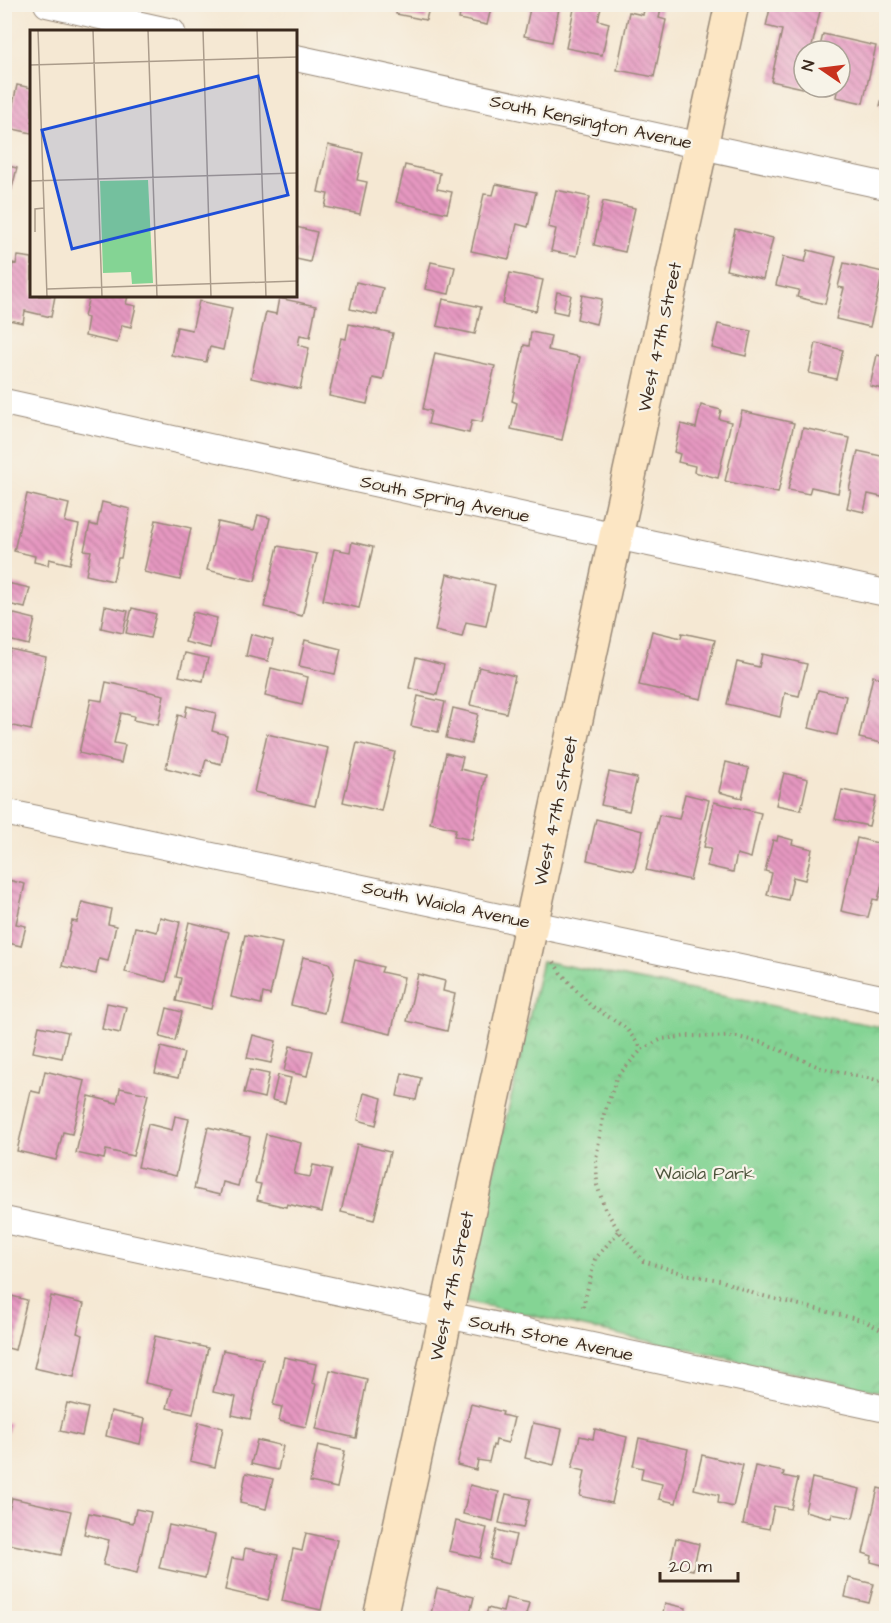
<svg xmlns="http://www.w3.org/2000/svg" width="891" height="1623" viewBox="0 0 891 1623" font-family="'Architects Daughter',sans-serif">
  <defs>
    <pattern id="park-crowns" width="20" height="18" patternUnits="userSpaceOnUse" patternTransform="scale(1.5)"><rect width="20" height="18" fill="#84d494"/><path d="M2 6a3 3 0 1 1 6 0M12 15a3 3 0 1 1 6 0" fill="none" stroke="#73b67f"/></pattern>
    <pattern id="building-back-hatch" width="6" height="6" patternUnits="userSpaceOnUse" patternTransform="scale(1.5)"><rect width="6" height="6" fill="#e698c1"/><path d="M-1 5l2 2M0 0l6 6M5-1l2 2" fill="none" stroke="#bc7c9c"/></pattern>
  </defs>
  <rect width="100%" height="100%" fill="#f7f3e8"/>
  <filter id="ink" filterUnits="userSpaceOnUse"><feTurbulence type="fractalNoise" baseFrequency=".0167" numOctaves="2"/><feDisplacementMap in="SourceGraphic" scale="12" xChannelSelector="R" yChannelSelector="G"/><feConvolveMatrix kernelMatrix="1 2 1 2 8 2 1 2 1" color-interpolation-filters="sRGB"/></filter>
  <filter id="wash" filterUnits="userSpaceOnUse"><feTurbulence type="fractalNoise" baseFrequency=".008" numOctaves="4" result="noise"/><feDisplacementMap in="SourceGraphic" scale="24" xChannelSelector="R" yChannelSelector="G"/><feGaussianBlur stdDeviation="1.35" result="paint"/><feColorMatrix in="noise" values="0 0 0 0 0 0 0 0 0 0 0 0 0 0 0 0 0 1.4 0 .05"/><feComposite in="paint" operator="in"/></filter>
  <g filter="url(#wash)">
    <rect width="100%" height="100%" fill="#f5e8d3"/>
    <!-- park -->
    <path fill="url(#park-crowns)" stroke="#607f59" stroke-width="1.5" d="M 542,961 L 886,1028 L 886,1393 L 465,1301 Z"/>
    <g id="blocks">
      <!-- building -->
      <path fill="url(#building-back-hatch)" d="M 360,4 L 376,4 L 375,9 Z
        M 398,4 L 430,4 L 426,20 L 396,14 Z
        M 462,4 L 492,4 L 487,25 L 459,19 Z
        M 531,4 L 560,4 L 552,42 L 524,36 Z
        M 575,4 L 602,4 L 598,20 L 609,23 L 602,55 L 566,48 Z
        M 645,4 L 662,4 L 659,18 L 666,20 L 654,77 L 617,70 L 629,12 L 643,15 Z
        M 771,4 L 812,4 L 821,7 L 811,51 L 804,51 L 803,88 L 771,81 L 782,30 L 766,26 Z
        M 823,34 L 876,46 L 863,103 L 836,97 L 837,91 L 823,88 L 840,87 L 840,51 L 819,51 Z
        M 886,82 L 886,107 L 880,106 Z
        M 17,85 L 32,88 L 32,133 L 8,128 Z
        M 328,145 L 363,153 L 357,180 L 367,182 L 360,214 L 325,207 L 328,194 L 318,192 Z
        M 4,165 L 17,168 L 11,192 L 4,191 Z
        M 405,165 L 440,173 L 437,189 L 452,192 L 447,213 L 396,202 Z
        M 496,184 L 536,192 L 528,227 L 517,224 L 509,259 L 471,251 L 484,194 L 493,195 Z
        M 556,190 L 590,197 L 577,256 L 551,251 L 556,229 L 548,227 Z
        M 603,201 L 635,208 L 625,252 L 594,245 Z
        M 296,227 L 317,232 L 310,262 L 296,259 Z
        M 735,229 L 773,238 L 763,279 L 726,270 Z
        M 808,250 L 836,257 L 825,304 L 797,297 L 799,290 L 776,285 L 783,257 L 805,262 Z
        M 18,256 L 32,258 L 32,296 L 55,296 L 51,317 L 25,311 L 23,323 L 4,319 L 4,303 L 13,263 L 16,264 Z
        M 431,262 L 455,267 L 449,294 L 425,289 Z
        M 844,263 L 883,272 L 870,327 L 836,319 L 844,288 L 838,287 Z
        M 510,273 L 543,280 L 536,311 L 503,304 Z
        M 356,282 L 383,288 L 377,315 L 350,309 Z
        M 557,292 L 571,295 L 567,314 L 553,311 Z
        M 582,295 L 602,299 L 596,324 L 577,319 Z
        M 89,296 L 128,296 L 126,304 L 136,306 L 131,327 L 122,325 L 117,343 L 85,336 L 88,318 L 84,317 Z
        M 279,298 L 316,306 L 310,337 L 300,335 L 298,345 L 309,348 L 300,389 L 251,378 L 266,312 L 276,314 Z
        M 443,299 L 481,307 L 475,334 L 437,326 Z
        M 199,301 L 232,308 L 223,350 L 210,347 L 206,362 L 171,355 L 177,327 L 192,330 Z
        M 349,324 L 393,333 L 383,380 L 373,378 L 367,404 L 329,396 L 341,338 L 346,339 Z
        M 718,324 L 751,331 L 746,356 L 712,348 Z
        M 531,332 L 551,336 L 548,350 L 580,357 L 562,440 L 511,429 L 517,403 L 512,401 L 524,345 L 529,346 Z
        M 816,343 L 843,350 L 836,379 L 809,373 Z
        M 435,353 L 495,366 L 482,422 L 472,420 L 469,433 L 428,424 L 431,411 L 423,409 Z
        M 877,355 L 886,357 L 886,390 L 870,386 Z
        M 701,405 L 721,410 L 719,419 L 731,422 L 718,478 L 694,472 L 695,466 L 678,462 L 680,454 L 674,452 L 681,424 L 696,428 Z
        M 742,411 L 794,423 L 778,493 L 725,481 Z
        M 803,428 L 850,438 L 838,493 L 811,487 L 809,494 L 788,490 Z
        M 858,451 L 886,457 L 886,498 L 868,494 L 864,512 L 847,508 L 851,490 L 849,490 Z
        M 4,489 L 10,490 L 5,509 L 4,509 Z
        M 27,494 L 69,504 L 65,522 L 79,525 L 70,564 L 49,559 L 48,565 L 34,562 L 35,556 L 14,551 Z
        M 102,502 L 130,509 L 121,558 L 118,558 L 113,581 L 86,575 L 91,551 L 84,550 L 90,524 L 97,526 Z
        M 258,515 L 270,518 L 255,581 L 207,570 L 218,522 L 254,530 Z
        M 156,520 L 191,528 L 180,580 L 144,572 Z
        M 352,542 L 373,547 L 359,608 L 323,600 L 334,549 L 350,552 Z
        M 278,546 L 317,554 L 302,616 L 264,607 Z
        M 447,574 L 495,585 L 486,626 L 466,622 L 462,637 L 435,631 Z
        M 7,583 L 30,588 L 25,608 L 4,603 Z
        M 105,606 L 128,611 L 123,633 L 101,628 Z
        M 132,608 L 156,614 L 150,638 L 126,633 Z
        M 6,612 L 35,619 L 29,645 L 4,639 Z
        M 193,612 L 217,618 L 210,648 L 185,642 Z
        M 652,631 L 681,638 L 682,633 L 715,640 L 701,699 L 639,685 Z
        M 251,634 L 273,640 L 268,661 L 246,656 Z
        M 305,640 L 341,649 L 335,674 L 299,666 Z
        M 10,649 L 46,657 L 31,730 L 4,724 L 4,671 Z
        M 185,653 L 208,658 L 203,681 L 179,676 Z
        M 762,654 L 807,664 L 799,696 L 785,693 L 780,717 L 727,704 L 737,662 L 759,667 Z
        M 416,658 L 444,665 L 437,695 L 409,688 Z
        M 479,667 L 515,676 L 506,713 L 470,705 Z
        M 271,668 L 308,677 L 302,705 L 265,696 Z
        M 873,676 L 886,679 L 886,744 L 859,738 Z
        M 106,682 L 164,695 L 158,725 L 133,720 L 134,716 L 121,713 L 114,743 L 125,745 L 121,763 L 79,753 L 91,699 L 102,701 Z
        M 818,690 L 846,696 L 837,735 L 809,728 Z
        M 418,696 L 445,702 L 438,732 L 411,726 Z
        M 187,706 L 216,713 L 212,731 L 227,735 L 221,764 L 206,760 L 201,777 L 166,768 L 178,715 L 185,717 Z
        M 453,708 L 478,714 L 471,744 L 446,738 Z
        M 267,734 L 328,748 L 315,806 L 254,792 Z
        M 357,743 L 395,752 L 381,811 L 343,802 Z
        M 446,753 L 463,757 L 460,769 L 486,775 L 472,840 L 454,836 L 456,829 L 430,823 Z
        M 726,762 L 749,768 L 742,798 L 719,792 Z
        M 609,772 L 637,778 L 629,811 L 601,805 Z
        M 784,773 L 808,779 L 801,810 L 776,805 Z
        M 842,790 L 876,797 L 869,826 L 835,819 Z
        M 685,794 L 709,800 L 690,880 L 646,870 L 659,815 L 679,819 Z
        M 714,802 L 761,813 L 751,858 L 737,854 L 733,872 L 707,866 L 711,848 L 704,847 Z
        M 596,819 L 643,831 L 634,871 L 587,860 Z
        M 778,836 L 793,840 L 792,844 L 812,849 L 805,880 L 793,877 L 788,900 L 767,895 L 772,873 L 765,871 L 773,840 L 777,841 Z
        M 857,838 L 886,845 L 886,876 L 884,876 L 878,900 L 873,899 L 868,917 L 841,911 Z
        M 4,879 L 25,884 L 16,924 L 26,926 L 21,946 L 4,942 Z
        M 82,902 L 111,909 L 108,924 L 116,926 L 108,961 L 99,959 L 96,974 L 62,966 L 72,921 L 77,922 Z
        M 160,917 L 180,922 L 166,982 L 125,972 L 135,927 L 157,932 Z
        M 189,922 L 229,932 L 211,1009 L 176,1001 L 181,978 L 176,977 Z
        M 245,935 L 282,943 L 270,995 L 263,993 L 261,1004 L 231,997 Z
        M 303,957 L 329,963 L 334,973 L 324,1013 L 291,1005 Z
        M 355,960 L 383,967 L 381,972 L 404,977 L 391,1034 L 341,1022 Z
        M 418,974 L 445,981 L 443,991 L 455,994 L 447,1031 L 407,1021 Z
        M 107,1003 L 126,1007 L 120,1033 L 102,1029 Z
        M 167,1008 L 182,1012 L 175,1041 L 160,1037 Z
        M 39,1026 L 68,1032 L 62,1058 L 33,1052 Z
        M 253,1035 L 276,1041 L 271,1063 L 247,1058 Z
        M 290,1046 L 313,1051 L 307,1076 L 284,1071 Z
        M 161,1047 L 184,1053 L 178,1078 L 155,1073 Z
        M 250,1070 L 269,1074 L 264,1098 L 244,1093 Z
        M 45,1071 L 85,1081 L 72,1134 L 63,1132 L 56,1160 L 17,1151 L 31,1091 L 40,1093 Z
        M 402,1073 L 421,1078 L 416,1100 L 397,1096 Z
        M 278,1075 L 291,1078 L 285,1103 L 272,1100 Z
        M 120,1088 L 148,1094 L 133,1156 L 106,1150 L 104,1159 L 76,1153 L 89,1096 L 117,1103 Z
        M 364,1093 L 382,1098 L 376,1125 L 358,1120 Z
        M 175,1116 L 189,1119 L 176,1176 L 138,1167 L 148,1124 L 172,1130 Z
        M 208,1127 L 250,1137 L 238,1186 L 223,1182 L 220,1195 L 194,1189 Z
        M 266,1134 L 301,1143 L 294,1174 L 310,1177 L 313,1165 L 332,1169 L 322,1212 L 287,1204 L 286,1207 L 257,1200 L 261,1184 L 255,1183 Z
        M 357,1144 L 390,1152 L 374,1220 L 341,1212 Z
        M 4,1294 L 27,1300 L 15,1350 L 4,1347 Z
        M 51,1296 L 84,1304 L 77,1333 L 83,1335 L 74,1377 L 34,1368 Z
        M 155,1336 L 208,1348 L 193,1414 L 167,1408 L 172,1389 L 145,1383 Z
        M 223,1350 L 263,1359 L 250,1419 L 232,1415 L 236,1397 L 213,1392 Z
        M 284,1357 L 316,1364 L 312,1383 L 316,1384 L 306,1427 L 279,1421 L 282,1407 L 273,1405 Z
        M 330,1370 L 367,1379 L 356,1438 L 316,1429 Z
        M 67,1403 L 88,1408 L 82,1436 L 60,1431 Z
        M 471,1404 L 503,1412 L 502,1415 L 514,1418 L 508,1443 L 496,1440 L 495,1446 L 493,1445 L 489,1462 L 478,1460 L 476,1470 L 457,1465 Z
        M 111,1411 L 145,1419 L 140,1444 L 106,1436 Z
        M 4,1422 L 10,1423 L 5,1442 L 4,1442 Z
        M 199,1422 L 223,1428 L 215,1467 L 190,1461 Z
        M 533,1423 L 562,1429 L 554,1465 L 525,1458 Z
        M 595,1429 L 627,1437 L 612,1503 L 580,1496 L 585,1471 L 572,1468 L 580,1436 L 593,1439 Z
        M 639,1438 L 688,1449 L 676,1503 L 659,1499 L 662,1484 L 641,1479 L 643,1468 L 633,1466 Z
        M 257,1440 L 283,1446 L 278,1470 L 251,1464 Z
        M 318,1445 L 345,1451 L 337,1488 L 310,1482 Z
        M 702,1455 L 743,1465 L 733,1507 L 718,1503 L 719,1495 L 694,1489 Z
        M 755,1466 L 784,1472 L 783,1476 L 798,1479 L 791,1509 L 774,1506 L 769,1529 L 743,1524 Z
        M 246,1473 L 273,1479 L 266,1509 L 240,1503 Z
        M 812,1478 L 860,1489 L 853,1518 L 832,1514 L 831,1518 L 805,1511 Z
        M 470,1485 L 499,1492 L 493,1521 L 463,1514 Z
        M 878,1488 L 886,1490 L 886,1566 L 871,1562 L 872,1556 L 863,1553 Z
        M 506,1494 L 530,1499 L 523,1528 L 499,1523 Z
        M 12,1498 L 71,1511 L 61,1555 L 4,1543 L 4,1530 Z
        M 136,1509 L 151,1512 L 137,1573 L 103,1565 L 109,1540 L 84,1534 L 89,1513 L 133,1523 Z
        M 456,1521 L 487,1528 L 480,1558 L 449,1551 Z
        M 169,1525 L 215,1535 L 205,1578 L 159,1568 Z
        M 497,1530 L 516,1535 L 509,1564 L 490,1559 Z
        M 306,1533 L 337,1540 L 321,1610 L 282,1601 L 293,1549 L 302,1551 Z
        M 676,1538 L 699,1544 L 693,1570 L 670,1565 Z
        M 245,1548 L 278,1555 L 268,1600 L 225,1590 L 232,1558 L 243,1560 Z
        M 849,1578 L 874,1584 L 869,1603 L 845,1597 Z
        M 437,1588 L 474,1597 L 469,1618 L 430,1618 Z
        M 506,1598 L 529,1603 L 525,1618 L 485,1618 L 488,1608 L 503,1612 Z
        M 665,1603 L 686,1608 L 683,1618 L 662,1618 Z"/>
    </g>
  </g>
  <g filter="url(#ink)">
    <use href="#blocks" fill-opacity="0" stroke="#988978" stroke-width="1.5"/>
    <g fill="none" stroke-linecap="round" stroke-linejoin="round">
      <!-- street casing -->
      <g stroke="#988978" stroke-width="28">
        <path id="street" d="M 47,4 L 172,32
          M 296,58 L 886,186
          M 4,402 L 616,536 L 886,593
          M 4,812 L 886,999
          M 4,1220 L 886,1409"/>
      </g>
      <!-- secondary casing -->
      <g stroke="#988978" stroke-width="36">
        <path id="secondary" d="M 380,1618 L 732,4"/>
      </g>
      <!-- path -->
      <path stroke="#988978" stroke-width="4" stroke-dasharray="1.5 4.5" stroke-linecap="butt" d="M 554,962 L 560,972 L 590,1005 L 626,1028 L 642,1049
        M 886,1082 L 821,1068 L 764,1043 L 737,1037 L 689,1036 L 662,1039 L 642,1049 L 617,1077 L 603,1117 L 596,1159 L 597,1185 L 605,1209 L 619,1231 L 643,1261 L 685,1274 L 720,1280 L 755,1294 L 865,1321 L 886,1333
        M 583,1307 L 595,1259 L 619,1231"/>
      <!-- street -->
      <use href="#street" stroke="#fff" stroke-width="26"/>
      <!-- secondary -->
      <use href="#secondary" stroke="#fce6c4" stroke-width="33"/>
    </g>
  </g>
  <g text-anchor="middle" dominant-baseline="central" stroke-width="4.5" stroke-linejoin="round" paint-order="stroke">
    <!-- street labels -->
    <g font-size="18" fill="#3b2a1e" stroke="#f7f3e8">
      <text transform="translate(591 122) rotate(12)">South Kensington Avenue</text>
      <text transform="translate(660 337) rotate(-78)">West 47th Street</text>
      <text transform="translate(445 499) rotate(12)">South Spring Avenue</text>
      <text transform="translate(556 811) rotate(-78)">West 47th Street</text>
      <text transform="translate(446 905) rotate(12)">South Waiola Avenue</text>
      <text transform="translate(452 1286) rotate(-78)">West 47th Street</text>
      <text transform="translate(551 1338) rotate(12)">South Stone Avenue</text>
    </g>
    <!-- park labels -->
    <g font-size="18" fill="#4d543c" stroke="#f7f3e8">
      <text x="705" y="1173">Waiola Park</text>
    </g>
  </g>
  <!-- overview -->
  <g transform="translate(30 30)">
    <rect width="267" height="267" fill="#f5e8d3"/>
    <path d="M 118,150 L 123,253 L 102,254 L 101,242 L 73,243 L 70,151 Z" fill="#84d494"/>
    <path fill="none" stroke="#ab9c8b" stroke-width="1.5" d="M 8,0 L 17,267M 63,0 L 72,267M 118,0 L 127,267M 173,0 L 181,267M 227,0 L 236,267M 0,35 L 267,27M 0,151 L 267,143M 5,202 L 5,179 L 14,178M 17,259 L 267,251"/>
    <path fill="#1d4ed8" fill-opacity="0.15" stroke="#1d4ed8" stroke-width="3" d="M 228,46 L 258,165 L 42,219 L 12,100 Z"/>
    <rect width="267" height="267" fill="none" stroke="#3b2a1e" stroke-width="3"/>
  </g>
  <!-- margin -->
  <rect width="891" height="1623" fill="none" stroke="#f7f3e8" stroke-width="24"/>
  <!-- north arrow -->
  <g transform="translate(822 69) rotate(284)"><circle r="28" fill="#f7f3e8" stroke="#aca397" stroke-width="1.5"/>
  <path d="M0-4.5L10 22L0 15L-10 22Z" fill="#c8321e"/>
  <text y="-9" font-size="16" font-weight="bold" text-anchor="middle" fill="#3b2a1e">N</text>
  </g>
  <!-- scale -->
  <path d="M660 1572v9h78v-9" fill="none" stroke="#3b2a1e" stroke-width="3"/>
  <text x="669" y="1572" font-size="18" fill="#3b2a1e" stroke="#f7f3e8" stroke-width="4.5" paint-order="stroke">20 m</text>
</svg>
